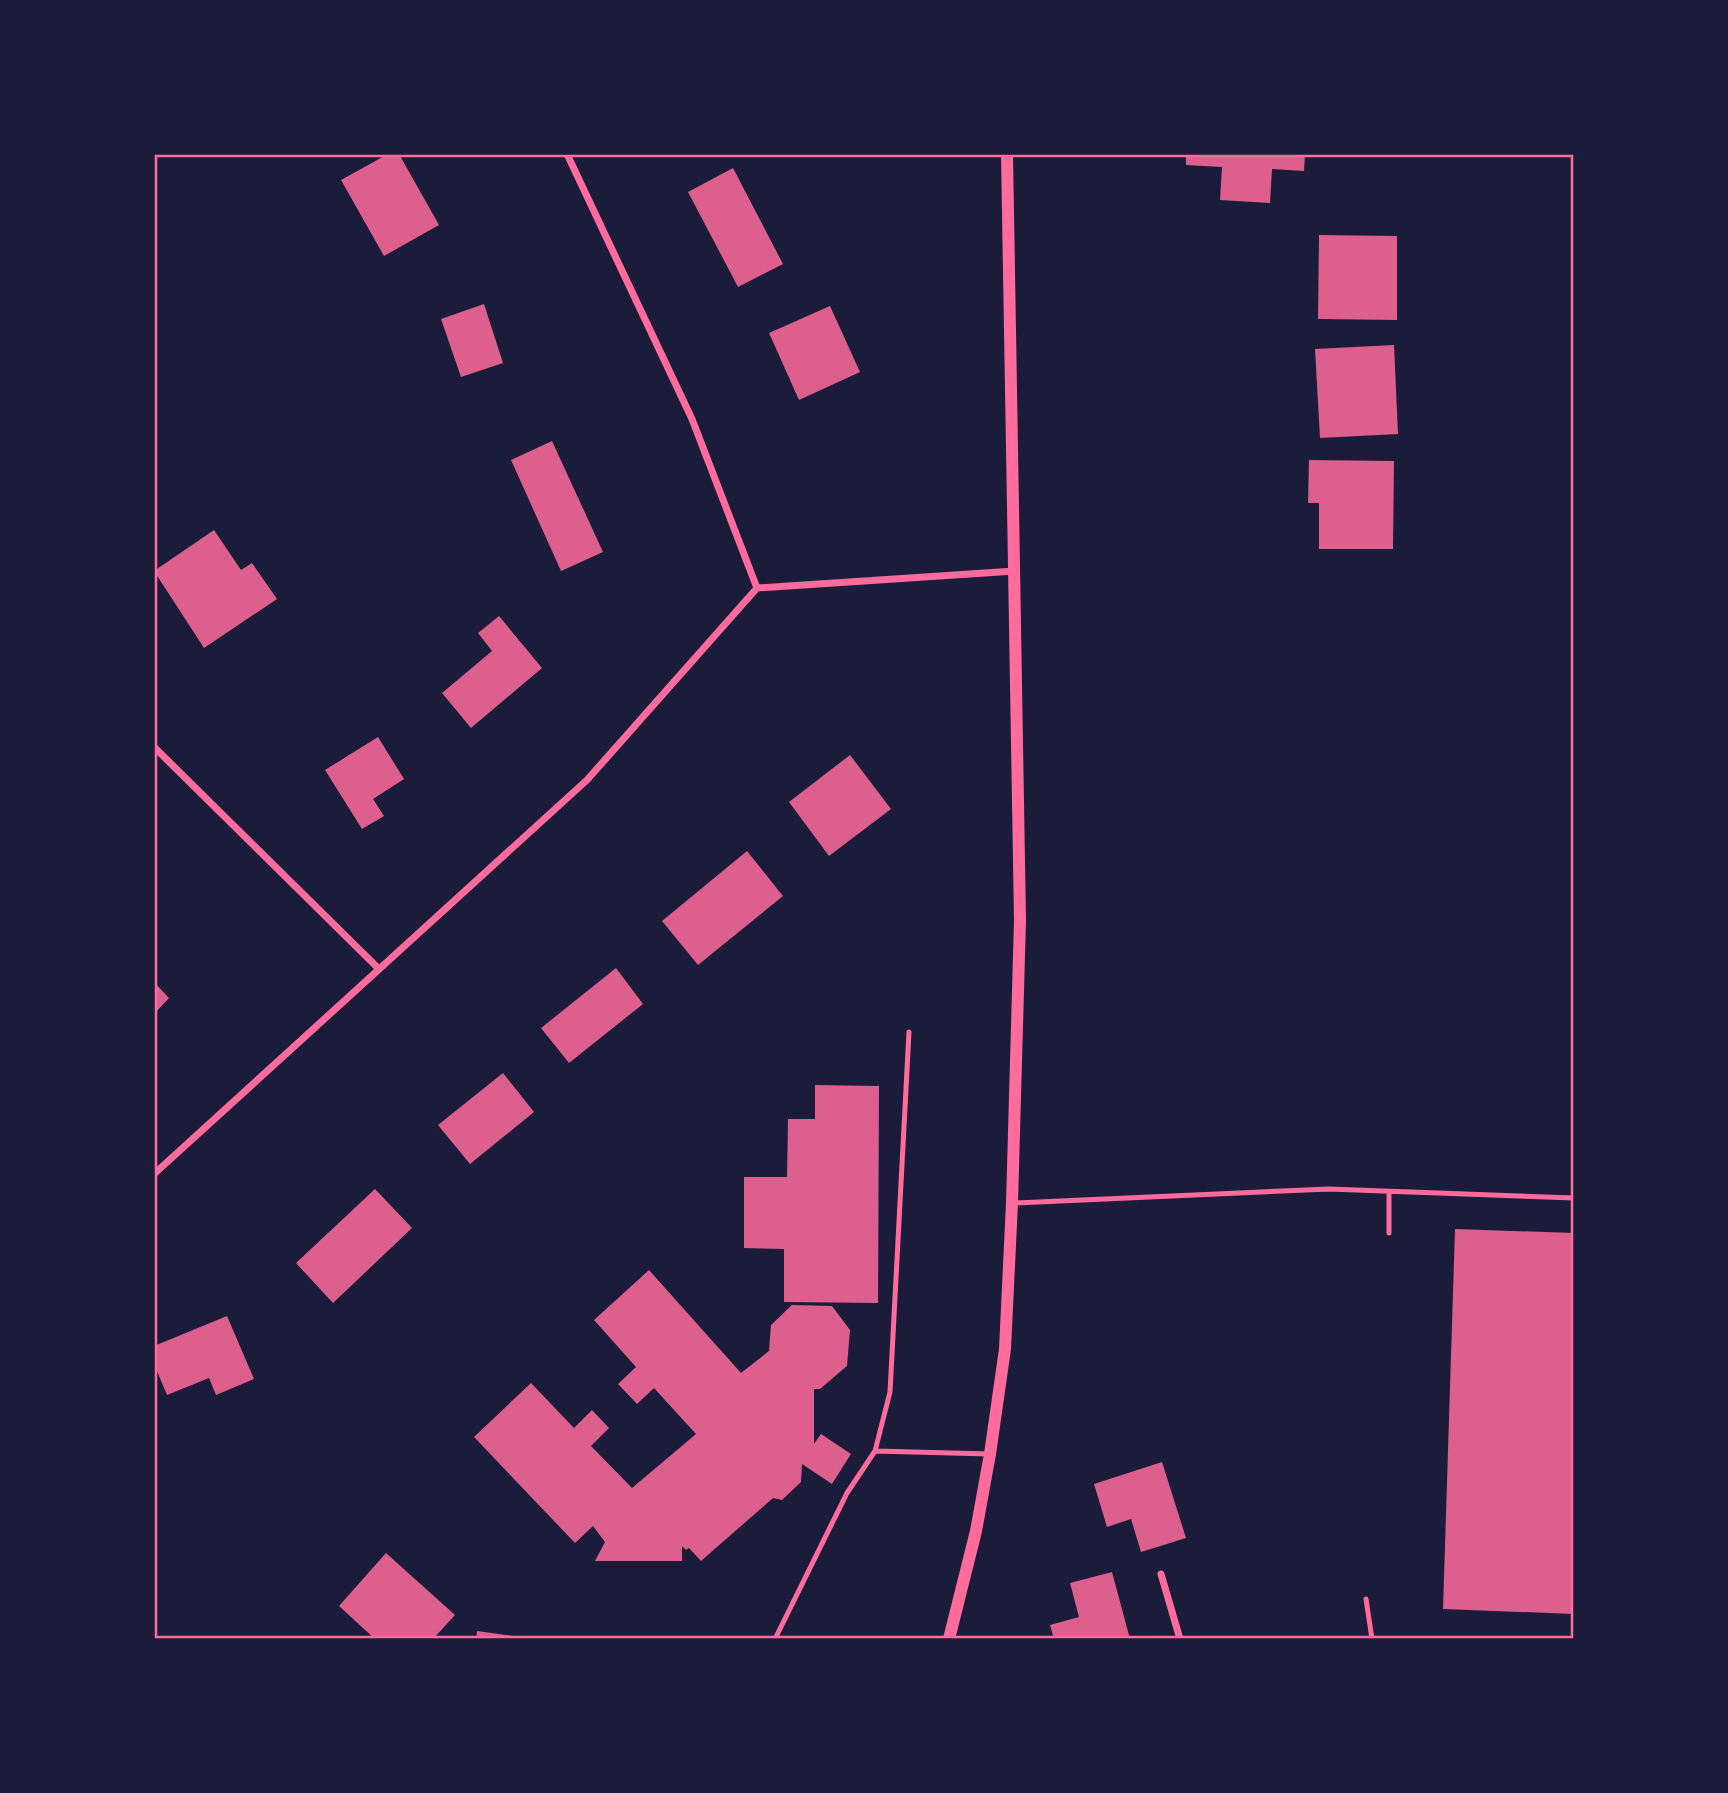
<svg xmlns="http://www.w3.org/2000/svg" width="1728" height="1793" viewBox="0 0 1728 1793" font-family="'Archivo Narrow',sans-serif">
  <rect width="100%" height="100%" fill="#1b1b3a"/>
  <!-- building -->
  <path fill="#dd5f8e" d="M 388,154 L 399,154 L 439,225 L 384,256 L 341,180 Z
    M 1186,154 L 1305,154 L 1304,171 L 1272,169 L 1270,203 L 1220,200 L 1222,167 L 1186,165 Z
    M 733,168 L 783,264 L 738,287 L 688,192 Z
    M 1319,235 L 1397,236 L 1397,320 L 1318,319 Z
    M 484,304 L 503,363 L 461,377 L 441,319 Z
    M 830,306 L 860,372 L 799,400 L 769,333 Z
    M 1394,345 L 1398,434 L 1320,438 L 1315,349 Z
    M 552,441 L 603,552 L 561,571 L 511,460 Z
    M 1309,460 L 1394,461 L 1393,549 L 1319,549 L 1319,503 L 1308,503 Z
    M 214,530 L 241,570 L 252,563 L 277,599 L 204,648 L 154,571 Z
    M 499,616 L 542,668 L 471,728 L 442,693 L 492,651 L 478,633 Z
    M 378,737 L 404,779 L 373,799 L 384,816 L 362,829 L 325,770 Z
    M 850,755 L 891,809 L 829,856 L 789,802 Z
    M 747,851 L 783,896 L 698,965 L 662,921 Z
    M 616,968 L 643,1004 L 569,1063 L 541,1028 Z
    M 154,982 L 169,998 L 154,1014 Z
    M 503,1073 L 534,1112 L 470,1164 L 438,1125 Z
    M 815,1085 L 879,1086 L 878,1303 L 784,1302 L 784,1249 L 744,1248 L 744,1177 L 787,1177 L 788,1119 L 815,1119 Z
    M 375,1189 L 412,1228 L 333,1303 L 296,1263 Z
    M 1455,1229 L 1574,1233 L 1574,1614 L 1443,1609 Z
    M 649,1270 L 741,1373 L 769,1351 L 771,1325 L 792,1305 L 832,1306 L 850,1330 L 847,1366 L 820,1389 L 814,1389 L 814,1444 L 821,1434 L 851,1454 L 832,1484 L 802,1464 L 801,1482 L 782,1500 L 773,1498 L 701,1561 L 689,1548 L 686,1550 L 682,1546 L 682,1561 L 595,1561 L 605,1542 L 593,1526 L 575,1543 L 474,1437 L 531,1383 L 574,1428 L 592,1410 L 609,1428 L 591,1446 L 632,1488 L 696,1434 L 654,1388 L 637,1404 L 618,1384 L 636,1367 L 594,1320 Z
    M 227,1316 L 254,1379 L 216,1395 L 209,1378 L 167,1395 L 154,1364 L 154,1346 Z
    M 1162,1462 L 1186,1538 L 1141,1552 L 1131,1519 L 1107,1527 L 1094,1484 Z
    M 386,1553 L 455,1615 L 433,1639 L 375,1639 L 339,1606 Z
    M 1112,1572 L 1130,1639 L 1054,1639 L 1050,1625 L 1079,1617 L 1070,1583 Z
    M 477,1631 L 520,1637 L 520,1639 L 476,1639 Z"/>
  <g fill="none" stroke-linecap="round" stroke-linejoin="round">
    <!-- service -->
    <path stroke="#ff6b9d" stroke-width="5" d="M 1014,1203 L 1329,1189 L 1574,1198
      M 1389,1233 L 1389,1192
      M 875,1451 L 990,1454
      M 1366,1599 L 1372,1639
      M 775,1639 L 847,1493 L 875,1451 L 890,1392 L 909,1032"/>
    <!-- minor -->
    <path stroke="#ff6b9d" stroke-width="7" d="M 567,154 L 692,419 L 757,588
      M 154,747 L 379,969
      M 154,1174 L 587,780 L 757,588 L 1015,571
      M 1161,1574 L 1180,1639"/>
    <!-- tertiary -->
    <path stroke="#ff6b9d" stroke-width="12" d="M 949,1639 L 976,1531 L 990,1454 L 1005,1349 L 1012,1203 L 1020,920 L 1007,154"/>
  </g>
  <!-- border -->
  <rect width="1728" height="1793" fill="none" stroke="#1b1b3a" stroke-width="312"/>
  <rect x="156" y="156" width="1416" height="1481" fill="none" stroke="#ff6b9d" stroke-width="2.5"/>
</svg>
